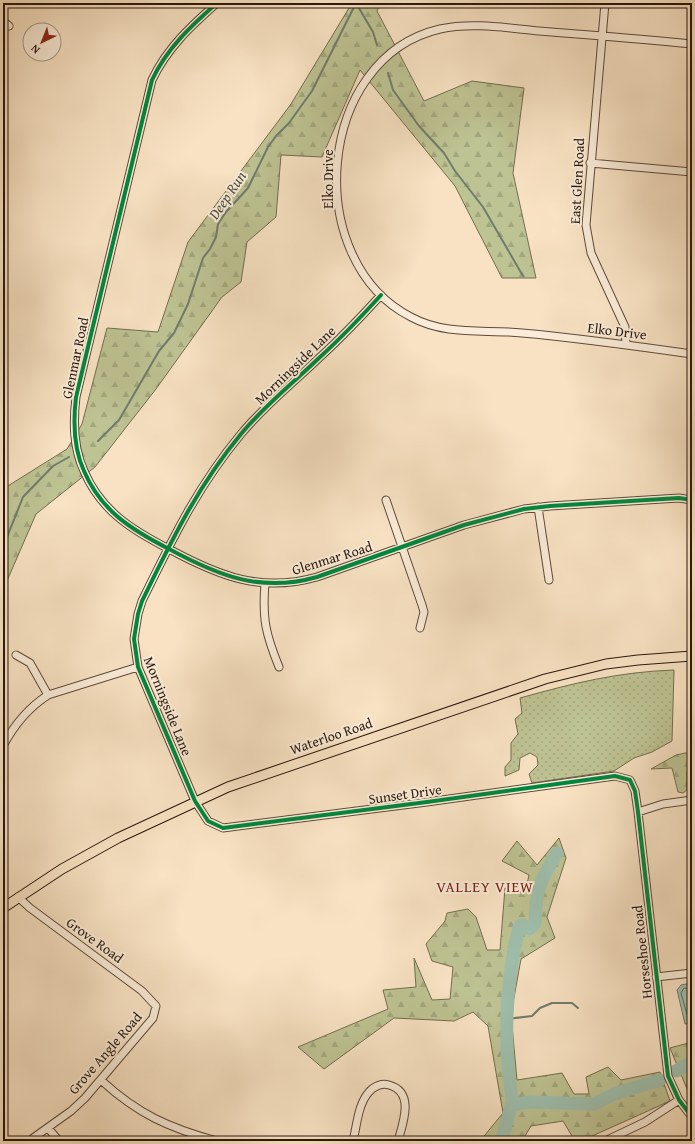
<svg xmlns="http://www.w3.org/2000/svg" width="695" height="1144" viewBox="0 0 695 1144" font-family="'Gentium Book Plus',serif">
  <defs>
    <pattern id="grass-dots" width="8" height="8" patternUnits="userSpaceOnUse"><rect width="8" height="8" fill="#bec393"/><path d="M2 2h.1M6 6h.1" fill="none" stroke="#a3a77e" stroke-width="1.8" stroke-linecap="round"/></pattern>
    <pattern id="forest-firs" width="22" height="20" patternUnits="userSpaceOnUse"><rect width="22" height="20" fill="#bec393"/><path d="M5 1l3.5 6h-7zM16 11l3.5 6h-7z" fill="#a3a77e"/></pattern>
  </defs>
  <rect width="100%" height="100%" fill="#f8e2c3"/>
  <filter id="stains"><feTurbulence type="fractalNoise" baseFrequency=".005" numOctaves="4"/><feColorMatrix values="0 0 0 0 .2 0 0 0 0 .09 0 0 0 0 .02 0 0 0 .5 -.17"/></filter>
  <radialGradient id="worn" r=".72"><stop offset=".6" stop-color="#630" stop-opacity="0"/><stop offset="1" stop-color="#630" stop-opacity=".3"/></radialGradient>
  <!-- grass -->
  <path fill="url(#grass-dots)" stroke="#746d50" d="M 674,670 L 672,741 L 652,752 L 634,758 L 614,771 L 532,783 L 529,774 L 538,765 L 537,757 L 530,753 L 520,758 L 519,770 L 505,776 L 505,767 L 511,760 L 511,743 L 518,734 L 515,719 L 522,713 L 520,698 C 574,683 618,672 674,670 Z"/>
  <!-- forest -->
  <path fill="url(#forest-firs)" stroke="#746d50" d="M 352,3 L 381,3 L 377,11 L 424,101 L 472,81 L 524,88 L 513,173 L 536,278 L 502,278 L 455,186 L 360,70 L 322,157 L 281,155 L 276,217 L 247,242 L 241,282 L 222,297 L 156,389 L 95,467 L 36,514 L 3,590 L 3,489 L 67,449 L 82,424 L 107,328 L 158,332 L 188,242 L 291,104 Z
    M 685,753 L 692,754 L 692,760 L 687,772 L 687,790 L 683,793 L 678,792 L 672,768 L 651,769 L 676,755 Z
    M 559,838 L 566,858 L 547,917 L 555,938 L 521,959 L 511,1014 L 517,1080 L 562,1073 L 574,1094 L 589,1094 L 586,1077 L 608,1067 L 621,1080 L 660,1072 L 670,1101 L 581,1141 L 575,1141 L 563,1121 L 531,1126 L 522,1141 L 480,1141 L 503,1113 L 488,1026 L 473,1012 L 454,1021 L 394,1018 L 324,1069 L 298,1047 L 388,1009 L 383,990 L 416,987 L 414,958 L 432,1000 L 450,999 L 453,967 L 432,961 L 426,944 L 445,921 L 447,913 L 468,909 L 476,917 L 487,950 L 500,950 L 505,888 L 525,893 L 529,875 L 502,861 L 517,841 L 537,865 Z
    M 692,1042 L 692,1101 L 670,1048 Z"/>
  <!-- water -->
  <path fill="#9fbfad" stroke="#707c6d" d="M 686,984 L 692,985 L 692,1023 L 685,1024 L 677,990 L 681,985 Z"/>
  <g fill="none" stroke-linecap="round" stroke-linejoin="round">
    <!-- shore -->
    <path stroke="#646b5c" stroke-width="1" d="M 692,989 L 684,988 L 681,993 L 688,1018 L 692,1019"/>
    <!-- stream -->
    <path stroke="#707c6d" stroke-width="2" d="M 356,3 L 373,32 L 377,45
      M 388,73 L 393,90 L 419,126 L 444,153 L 455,171 L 483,207 L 523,276
      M 98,441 L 119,420 L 159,351 L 174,333 L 188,304 L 203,258 L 210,249 L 216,237 L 218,224 L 226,212 L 248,188 L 268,147 L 276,136 L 289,123 L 312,91 L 356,3
      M 3,547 L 23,497 L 53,466 L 69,457
      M 507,1019 L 532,1016 L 540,1008 L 552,1003 L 572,1003 L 578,1008"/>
    <!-- river -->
    <path stroke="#9fbfad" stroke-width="13" d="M 676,1071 L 692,1062
      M 513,1105 C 503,1047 505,984 519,927 L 522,925 L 529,929 L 535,924 C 536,890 539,882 557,853
      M 500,1141 L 503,1136 L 511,1106 L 513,1105 L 529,1102 L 594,1104 L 614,1094 L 660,1080"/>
    <!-- minor casing -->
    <g stroke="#5e4a3a" stroke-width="9">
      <path id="minor" d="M 217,3 C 191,26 167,48 152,80 L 76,397 C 73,422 73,447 84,471 C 101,511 132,530 169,549 C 219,576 261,593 317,577 L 464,525 L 524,509 L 550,506 L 679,498 L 692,500
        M 605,3 L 586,225 L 591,253 L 625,327 L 626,344
        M 3,21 L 9,26
        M 692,44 C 641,39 590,35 539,31 C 507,28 472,22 440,29 C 315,58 301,261 411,317 C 446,336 484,329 522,333 C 579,338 635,346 692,354
        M 590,163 L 692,172
        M 381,295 C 361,317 341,338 319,358 C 293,383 264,406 241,434 C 197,487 172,540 142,601 L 138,614 L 134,639 L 138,667 L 195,801 L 208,821 L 223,828 L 427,802 L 615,776 L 630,780 L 635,791 L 638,812 L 668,1076 L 679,1100 L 692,1117
        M 386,500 L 422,605 L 424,612 L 420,628
        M 538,507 L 549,580
        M 265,583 C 262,619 266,635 279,667
        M 16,655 L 30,663 L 48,695
        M 3,746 C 14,725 28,708 48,695 L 138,667
        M 638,812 L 663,804 L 692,800
        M 18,897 L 30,908 L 142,991 L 156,1006 L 153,1018 L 85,1098 L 71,1111 L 29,1141
        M 656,977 L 692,973
        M 102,1081 C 138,1114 169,1128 217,1141
        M 48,1128 L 59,1141
        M 353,1141 C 357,1125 358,1104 369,1092 C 374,1086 382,1083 389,1085 C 415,1092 403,1123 398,1141
        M 605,1141 L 645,1122 L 679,1100"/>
    </g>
    <!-- major casing -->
    <g stroke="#2a170c" stroke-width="11">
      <path id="major" d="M 3,908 L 62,869 L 118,838 L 228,787 L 545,679 L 606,664 L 638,660 L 692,656"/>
    </g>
    <!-- minor -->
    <use href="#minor" stroke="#faecd8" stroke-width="7"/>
    <!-- major -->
    <use href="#major" stroke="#f8e2c3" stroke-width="9"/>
    <!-- cycleway casing -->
    <g stroke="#faecd8" stroke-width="6">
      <path id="cycleway" d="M 217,3 C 191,26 167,48 152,80 L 76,397 C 73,422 73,447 84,471 C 101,511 132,530 169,549 C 219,576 261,593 317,577 L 464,525 L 524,509 L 550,506 L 679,498 L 692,500
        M 381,295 C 361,317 341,338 319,358 C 293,383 264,406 241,434 C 197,487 172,540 142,601 L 138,614 L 134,639 L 138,667 L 195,801 L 208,821 L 223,828 L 427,802 L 615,776 L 630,780 L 635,791 L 638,812 L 668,1076 L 679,1100 L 692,1117"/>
    </g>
    <!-- cycleway -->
    <use href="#cycleway" stroke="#00873e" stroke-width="4"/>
  </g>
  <g text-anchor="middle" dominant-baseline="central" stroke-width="4" stroke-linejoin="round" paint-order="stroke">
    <!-- street labels -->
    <g font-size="14" fill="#2a170c" stroke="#faecd8">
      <text transform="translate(328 179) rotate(-90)">Elko Drive</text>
      <text transform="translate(577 181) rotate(-87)">East Glen Road</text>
      <text transform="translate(617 331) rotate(7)">Elko Drive</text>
      <text transform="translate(75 358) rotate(-78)">Glenmar Road</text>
      <text transform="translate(295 365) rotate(-44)">Morningside Lane</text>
      <text transform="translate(332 558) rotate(-17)">Glenmar Road</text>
      <text transform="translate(168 706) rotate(68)">Morningside Lane</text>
      <text transform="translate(331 736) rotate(-19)">Waterloo Road</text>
      <text transform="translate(405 794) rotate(-8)">Sunset Drive</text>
      <text transform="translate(95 940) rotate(36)">Grove Road</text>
      <text transform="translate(642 952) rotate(-96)">Horseshoe Road</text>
      <text transform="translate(105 1053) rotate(-49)">Grove Angle Road</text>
    </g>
    <!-- water labels -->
    <g font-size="15" font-style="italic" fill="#535244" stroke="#faecd8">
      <text transform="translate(227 195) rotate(-56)">Deep Run</text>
    </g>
    <!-- neighbourhood labels -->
    <g font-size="15" letter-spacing="1" fill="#7a1f14" stroke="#faecd8">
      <text x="485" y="886">VALLEY VIEW</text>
    </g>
  </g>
  <!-- margin -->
  <rect width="695" height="1144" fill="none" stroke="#f8e2c3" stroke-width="16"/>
  <rect x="4" y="4" width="687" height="1136" fill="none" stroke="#2a170c" stroke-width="2"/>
  <rect x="8" y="8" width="679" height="1128" fill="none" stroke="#2a170c"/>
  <!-- north arrow -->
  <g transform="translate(42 42) rotate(223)"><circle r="19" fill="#faecd8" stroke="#a79786"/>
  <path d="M0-3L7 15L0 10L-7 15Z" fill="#8f2418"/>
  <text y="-6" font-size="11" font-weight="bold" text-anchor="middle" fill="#2a170c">N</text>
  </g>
  <rect width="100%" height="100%" filter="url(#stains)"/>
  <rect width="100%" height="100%" fill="url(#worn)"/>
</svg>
